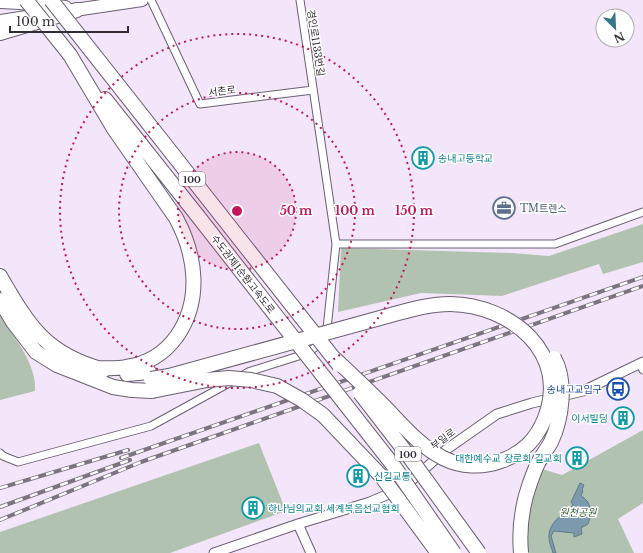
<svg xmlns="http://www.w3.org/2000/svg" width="643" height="553" viewBox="0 0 643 553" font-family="'Libre Baskerville','Noto Sans KR',serif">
  <rect width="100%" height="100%" fill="#f3e6fb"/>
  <!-- green -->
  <path fill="#b2c2b0" d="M 643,224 L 643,262 L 603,274 L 599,264 L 502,296 L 421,293 L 338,312 L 341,248 L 511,253 L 549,256 Z
    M 0,316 C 14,337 37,364 35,391 L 0,400 Z
    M 643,430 L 643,503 L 618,519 L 634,553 L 528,553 L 527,525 L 529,506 L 542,469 L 562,475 Z
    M 259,443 L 286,511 L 170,553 L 0,553 L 0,532 Z"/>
  <!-- water -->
  <path fill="#7b9aad" stroke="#657989" d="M 580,483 L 584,485 L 582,490 L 583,491 L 581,495 L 588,502 L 592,512 L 588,524 L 581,528 L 582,534 L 574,537 L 574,533 L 554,531 L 551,536 L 556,553 L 553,553 C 552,548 549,544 549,538 C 548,522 563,515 573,505 L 571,502 Z"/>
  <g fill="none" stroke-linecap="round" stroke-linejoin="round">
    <!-- minor casing -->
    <g stroke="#6b6071" stroke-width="9">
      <path id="minor" d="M 151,0 L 200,104 L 313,90
        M 336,244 L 555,244 L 643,212
        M 640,364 L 643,370
        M 240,377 L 248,372 L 308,353 L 326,338 L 336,244 L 300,0
        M 0,453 L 3,456 L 18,462 L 151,426 L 231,382"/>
    </g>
    <!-- tertiary casing -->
    <g stroke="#6b6071" stroke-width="11">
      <path id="tertiary" d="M 298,524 L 311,553
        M 214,553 L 298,524 L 370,502 L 403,488 L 447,449 L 497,414 L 532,403 L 583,391 L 643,362"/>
    </g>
    <!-- primary casing -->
    <g stroke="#6b6071" stroke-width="14">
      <path id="primary" d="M 68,11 L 142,0
        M 0,21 L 46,14"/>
    </g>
    <!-- motorway casing -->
    <g stroke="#6b6071" stroke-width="16">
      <path id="motorway" d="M 0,1 L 20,2 L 65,8
        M 0,33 L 77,10
        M 70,55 L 114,129 L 176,218 C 196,255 202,300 177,336 C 165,353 147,364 126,367 C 116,369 106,368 96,368
        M 105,99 L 197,215
        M 0,276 C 29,326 45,354 104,370
        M 0,300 L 13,322 L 36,352 L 57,365 L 113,387 L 132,390 L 152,391
        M 127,374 L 149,372"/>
    </g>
    <!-- minor -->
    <use href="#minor" stroke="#fff" stroke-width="7"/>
    <!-- tertiary -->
    <use href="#tertiary" stroke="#fff" stroke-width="9"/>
    <!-- primary -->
    <use href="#primary" stroke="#fff" stroke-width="12"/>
    <!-- motorway -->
    <use href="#motorway" stroke="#fff" stroke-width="14"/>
    <!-- rail casing -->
    <g stroke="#7c7481" stroke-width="4">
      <path id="rail" d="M 121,458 L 643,277
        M 0,488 L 128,450
        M 0,507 L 130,460
        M 0,520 L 141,462 L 643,286"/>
    </g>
    <!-- rail -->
    <use href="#rail" stroke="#fff" stroke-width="2.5" stroke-dasharray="8" stroke-linecap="butt"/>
    <!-- motorway-bridge casing -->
    <g stroke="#6b6071" stroke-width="16" stroke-linecap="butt">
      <path id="motorway-bridge" d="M 26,0 L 70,55
        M 51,0 L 339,365
        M 197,215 L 393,465 L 454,553
        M 151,379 L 169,376 L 391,315 C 410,310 430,304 450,304 C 511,305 570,353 545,418 C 536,440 523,453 501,461 C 482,468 461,467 443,458 C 418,445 400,422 380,402 C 365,387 349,372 334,358
        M 152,391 L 207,380 L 229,378 L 251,380 L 277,386 L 302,400 L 323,415 L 382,477 L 438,553
        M 360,393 L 408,455 L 479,553
        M 521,553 C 519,530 522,505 530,483 C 533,475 536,465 541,458 C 544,452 548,448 551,442 C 562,419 567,381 554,358"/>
    </g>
    <!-- motorway-bridge -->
    <use href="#motorway-bridge" stroke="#fff" stroke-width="14"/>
  </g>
  <!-- distance rings -->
  <circle cx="237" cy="211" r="59" fill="#c2185b" fill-opacity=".12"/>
  <g fill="none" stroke="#c2185b" stroke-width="2" stroke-dasharray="2 4">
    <circle cx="237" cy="211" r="59"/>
    <circle cx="237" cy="211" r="118"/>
    <circle cx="237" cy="211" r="177"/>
  </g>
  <!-- icons -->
  <defs>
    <g id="building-ring" transform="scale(1.15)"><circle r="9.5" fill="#fff" stroke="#0f9aa8" stroke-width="1.5"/><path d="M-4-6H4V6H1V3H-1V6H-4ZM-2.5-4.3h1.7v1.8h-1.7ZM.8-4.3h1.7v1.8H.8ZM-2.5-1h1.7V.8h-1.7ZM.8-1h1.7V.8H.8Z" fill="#0f9aa8"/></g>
    <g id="office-ring" transform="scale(1.15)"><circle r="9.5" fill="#fff" stroke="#5c6f8a" stroke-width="1.5"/><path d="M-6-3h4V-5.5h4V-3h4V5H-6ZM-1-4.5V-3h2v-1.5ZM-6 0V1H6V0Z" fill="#5c6f8a"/></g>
    <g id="bus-ring" transform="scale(1.15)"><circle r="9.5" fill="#fff" stroke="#1a4fb4" stroke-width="1.5"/><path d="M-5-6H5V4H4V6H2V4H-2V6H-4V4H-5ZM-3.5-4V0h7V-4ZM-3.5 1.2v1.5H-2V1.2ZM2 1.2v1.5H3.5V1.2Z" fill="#1a4fb4"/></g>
  </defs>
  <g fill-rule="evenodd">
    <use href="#building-ring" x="423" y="158"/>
    <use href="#office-ring" x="504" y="208"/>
    <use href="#bus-ring" x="618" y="389"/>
    <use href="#building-ring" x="623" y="418"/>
    <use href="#building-ring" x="577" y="458"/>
    <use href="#building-ring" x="358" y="476"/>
    <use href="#building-ring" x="253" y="508"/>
  </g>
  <g text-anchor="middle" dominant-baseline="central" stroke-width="3" stroke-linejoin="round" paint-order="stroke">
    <!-- shield labels -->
    <g fill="#fff" stroke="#706c72" stroke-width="1">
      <rect x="179" y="172" width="26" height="14" rx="3"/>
      <rect x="395" y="447" width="26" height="14" rx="3"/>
    </g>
    <g font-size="9" font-weight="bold" fill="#322d35">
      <text x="192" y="179">100</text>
      <text x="408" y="454">100</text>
    </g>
    <!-- street labels -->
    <g font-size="10" fill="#322d35" stroke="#fff">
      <text transform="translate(316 43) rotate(81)">경인로1133번길</text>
      <text transform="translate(222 91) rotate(-7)">서촌로</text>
      <text transform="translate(243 274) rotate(52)">수도권제1순환고속도로</text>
      <text transform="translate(443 439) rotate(-37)">부일로</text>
    </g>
    <!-- culture labels -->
    <g font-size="10" fill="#0d838f" stroke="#fff" text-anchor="start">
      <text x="438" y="158">송내고등학교</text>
      <text x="608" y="418" text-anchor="end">이서빌딩</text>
      <text x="562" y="458" text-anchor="end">대한예수교 장로회 길교회</text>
      <text x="374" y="476">신길교통</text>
      <text x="268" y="508">하나님의교회 세계복음선교협회</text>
    </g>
    <!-- service labels -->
    <g font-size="10" fill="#4e5e75" stroke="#fff" text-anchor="start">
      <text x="520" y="208">TM트렌스</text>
    </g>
    <!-- transit labels -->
    <g font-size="10" fill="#164399" stroke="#fff" text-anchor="end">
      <text x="602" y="389">송내고교입구</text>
    </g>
    <!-- park labels -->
    <g font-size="10" font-style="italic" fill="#32562f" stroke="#fff">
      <text x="578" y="512">원천공원</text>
    </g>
  </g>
  <circle cx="237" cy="211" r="6" fill="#c2185b" stroke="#fff" stroke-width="2"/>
  <g font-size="12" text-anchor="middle" font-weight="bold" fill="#c2185b" stroke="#fff" stroke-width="3" stroke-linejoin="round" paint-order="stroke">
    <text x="296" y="215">50 m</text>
    <text x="355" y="215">100 m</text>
    <text x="414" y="215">150 m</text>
  </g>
  <!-- north arrow -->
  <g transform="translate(615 28) rotate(156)"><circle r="19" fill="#ffffff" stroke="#adabae"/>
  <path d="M0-3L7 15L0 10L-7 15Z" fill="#37758b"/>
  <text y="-6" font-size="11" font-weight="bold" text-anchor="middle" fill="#322d35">N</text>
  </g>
  <!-- scale -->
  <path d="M10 26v6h118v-6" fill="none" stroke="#322d35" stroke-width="2"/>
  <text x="16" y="26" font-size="12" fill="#322d35" stroke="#ffffff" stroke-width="3" paint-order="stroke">100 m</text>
</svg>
